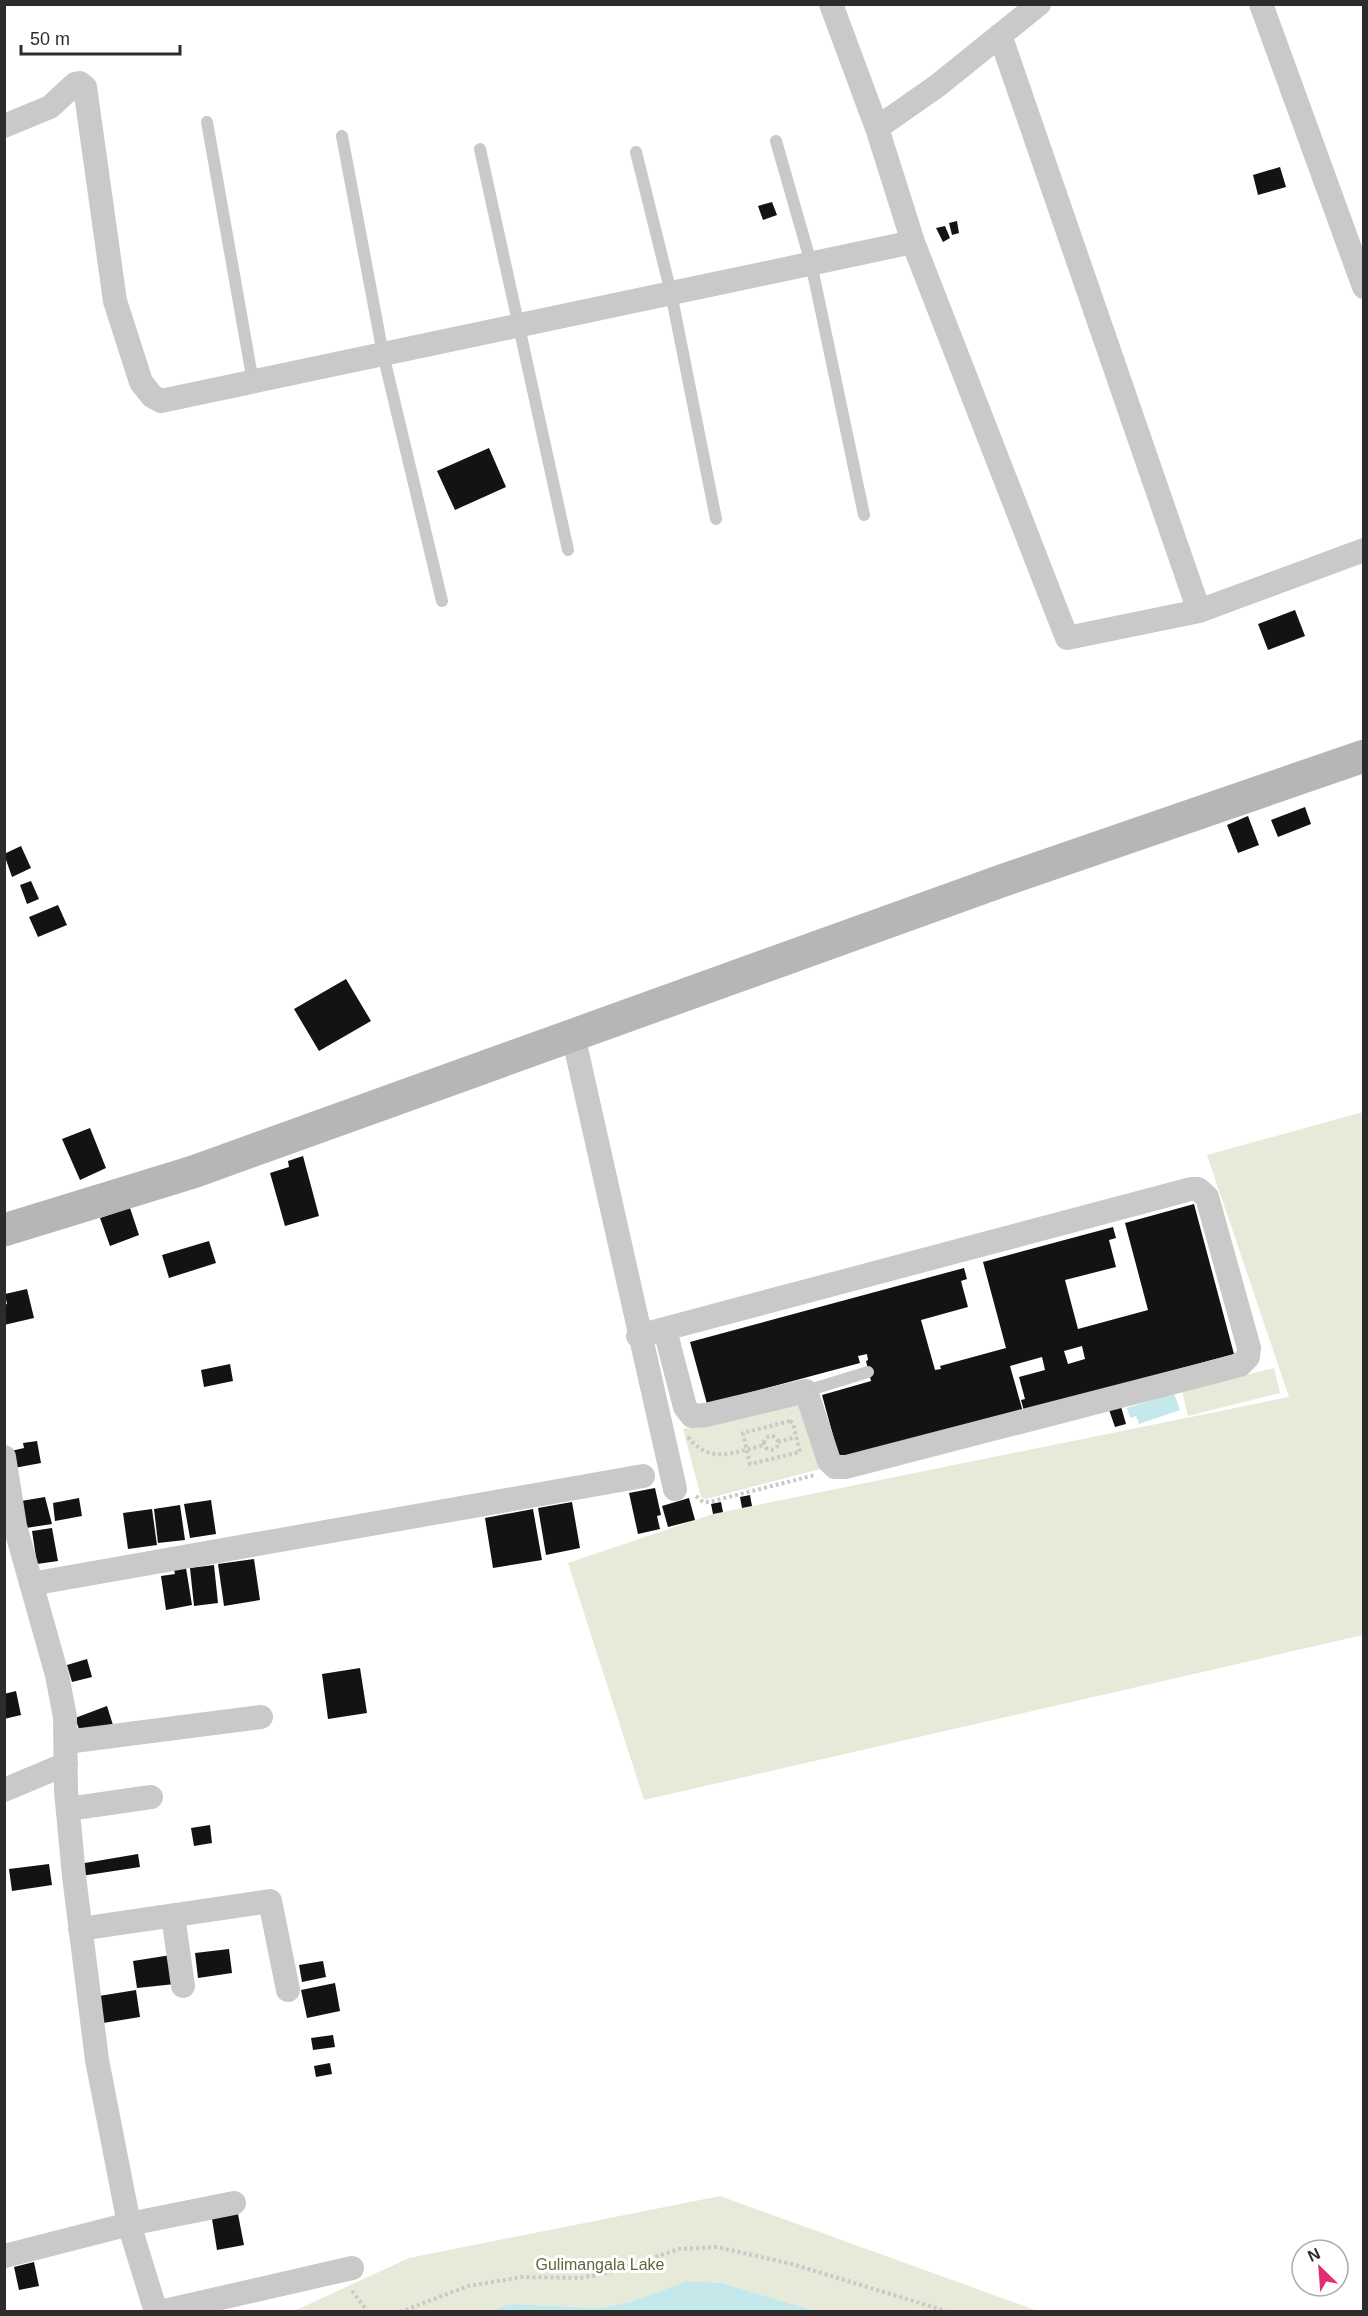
<svg xmlns="http://www.w3.org/2000/svg" width="1368" height="2316" viewBox="0 0 1368 2316" font-family="Arial,sans-serif">
  <rect width="100%" height="100%" fill="#fff"/>
  <!-- green -->
  <path fill="#e7ead9" d="M 1363,1112 L 1363,1635 L 644,1800 L 568,1563 L 713,1514 L 1289,1397 L 1207,1155 Z
    M 1274,1368 L 1280,1393 L 1188,1416 L 1182,1391 Z
    M 791,1402 L 798,1404 L 824,1468 L 706,1499 L 701,1497 L 683,1429 Z
    M 720,2196 L 1038,2311 L 816,2311 L 722,2283 L 687,2281 L 633,2301 L 599,2308 L 513,2304 L 487,2312 L 292,2312 L 409,2258 Z"/>
  <!-- water -->
  <path fill="#c5e8ea" d="M 1174,1393 L 1180,1410 L 1139,1424 L 1136,1416 L 1130,1418 L 1127,1408 Z
    M 687,2281 L 722,2283 L 816,2311 L 487,2311 L 513,2304 L 599,2308 L 633,2301 Z"/>
  <!-- building -->
  <path fill="#131313" fill-rule="evenodd" d="M 1280,167 L 1286,187 L 1258,195 L 1253,175 Z
    M 772,202 L 777,215 L 763,220 L 758,206 Z
    M 957,221 L 959,233 L 952,235 L 949,223 Z
    M 945,226 L 950,238 L 943,242 L 936,228 Z
    M 489,448 L 506,487 L 455,510 L 437,471 Z
    M 1295,610 L 1305,636 L 1268,650 L 1258,624 Z
    M 1305,807 L 1311,824 L 1278,837 L 1271,820 Z
    M 1248,816 L 1259,845 L 1238,853 L 1227,825 Z
    M 21,846 L 31,868 L 12,877 L 4,854 Z
    M 31,881 L 39,899 L 27,904 L 20,885 Z
    M 58,905 L 67,925 L 38,937 L 29,917 Z
    M 346,979 L 371,1021 L 319,1051 L 294,1009 Z
    M 90,1128 L 106,1168 L 80,1180 L 62,1139 Z
    M 303,1156 L 319,1216 L 285,1226 L 270,1173 L 289,1167 L 288,1161 Z
    M 1194,1204 L 1234,1354 L 1024,1411 L 1021,1400 L 1025,1399 L 1019,1377 L 1045,1370 L 1042,1357 L 1010,1366 L 1023,1412 L 840,1461 L 822,1395 L 871,1381 L 866,1361 L 868,1360 L 867,1354 L 858,1356 L 860,1363 L 707,1404 L 690,1342 L 964,1268 L 967,1279 L 961,1281 L 968,1307 L 921,1320 L 935,1370 L 941,1369 L 940,1366 L 1006,1348 L 983,1262 L 1113,1227 L 1116,1238 L 1109,1240 L 1116,1267 L 1065,1280 L 1078,1329 L 1148,1310 L 1125,1223 ZM 1082,1346 L 1085,1359 L 1068,1364 L 1064,1351 Z
    M 130,1208 L 139,1235 L 110,1246 L 100,1218 Z
    M 209,1241 L 216,1263 L 169,1278 L 162,1255 Z
    M 27,1289 L 34,1318 L 4,1325 L 4,1305 L 7,1304 L 5,1294 Z
    M 230,1364 L 233,1381 L 204,1387 L 201,1370 Z
    M 1120,1403 L 1126,1424 L 1115,1427 L 1108,1407 Z
    M 37,1441 L 41,1463 L 14,1468 L 11,1451 L 24,1448 L 23,1443 Z
    M 655,1488 L 661,1515 L 657,1516 L 660,1529 L 638,1534 L 629,1493 Z
    M 750,1495 L 752,1506 L 742,1508 L 740,1497 Z
    M 45,1497 L 52,1524 L 26,1528 L 21,1501 Z
    M 79,1498 L 82,1516 L 55,1521 L 53,1503 Z
    M 689,1498 L 695,1520 L 668,1527 L 662,1506 Z
    M 211,1500 L 216,1534 L 190,1538 L 184,1504 Z
    M 572,1502 L 580,1548 L 546,1555 L 538,1508 Z
    M 721,1502 L 723,1512 L 713,1514 L 711,1504 Z
    M 180,1505 L 185,1540 L 158,1543 L 154,1509 Z
    M 152,1509 L 157,1545 L 128,1549 L 123,1513 Z
    M 533,1509 L 542,1560 L 493,1568 L 485,1518 Z
    M 52,1528 L 58,1561 L 37,1564 L 32,1531 Z
    M 254,1559 L 260,1600 L 224,1606 L 218,1564 Z
    M 214,1565 L 218,1603 L 194,1606 L 190,1568 Z
    M 186,1568 L 192,1605 L 166,1610 L 161,1576 L 175,1574 L 174,1570 Z
    M 87,1659 L 92,1677 L 72,1682 L 67,1665 Z
    M 360,1668 L 367,1713 L 328,1719 L 322,1674 Z
    M 16,1691 L 21,1715 L 4,1719 L 4,1694 Z
    M 107,1706 L 113,1725 L 82,1737 L 75,1718 Z
    M 210,1825 L 212,1843 L 194,1846 L 191,1828 Z
    M 138,1854 L 140,1867 L 81,1876 L 79,1864 Z
    M 49,1864 L 52,1885 L 12,1891 L 9,1869 Z
    M 229,1949 L 232,1973 L 198,1978 L 195,1953 Z
    M 171,1955 L 175,1984 L 137,1988 L 133,1961 Z
    M 323,1961 L 326,1977 L 302,1982 L 299,1965 Z
    M 335,1983 L 340,2011 L 307,2018 L 301,1990 Z
    M 136,1990 L 140,2017 L 103,2023 L 99,1996 Z
    M 333,2035 L 335,2047 L 313,2050 L 311,2038 Z
    M 330,2063 L 332,2074 L 316,2077 L 314,2066 Z
    M 237,2209 L 244,2245 L 217,2250 L 211,2213 Z
    M 34,2262 L 39,2286 L 19,2290 L 14,2267 Z"/>
  <g fill="none" stroke-linecap="round" stroke-linejoin="round">
    <!-- path -->
    <path stroke="#c9c9c9" stroke-width="4" stroke-dasharray="3 3" stroke-linecap="butt" d="M 790,1421 L 793,1423 L 800,1452 L 750,1464 L 743,1433 Z
      M764 1443a7 7 0 1 1 14 0a7 7 0 1 1-14 0Z
      M 688,1437 C 710,1465 734,1452 765,1445
      M 778,1442 L 796,1437
      M 696,1496 L 703,1502 L 709,1502 L 815,1475
      M 352,2291 L 368,2312
      M 400,2312 L 468,2286 L 522,2277 L 580,2278 L 607,2273 L 679,2249 L 717,2247 L 792,2264 L 949,2312"/>
    <!-- lane -->
    <path stroke="#c9c9c9" stroke-width="12" d="M 207,122 L 253,382
      M 342,136 L 383,354 L 442,601
      M 776,141 L 811,263 L 864,515
      M 480,149 L 568,550
      M 636,152 L 671,293 L 716,519
      M 806,1391 L 868,1372"/>
    <!-- street -->
    <path stroke="#c9c9c9" stroke-width="24" d="M 831,4 L 877,128 L 913,242 L 1067,638 L 1199,611 L 1364,550
      M 1261,4 L 1364,287
      M 1000,35 L 1199,611
      M 4,126 L 50,107 L 75,84 L 80,83 L 85,87 L 115,301 L 141,382 L 152,396 L 161,401 L 913,242
      M 877,128 L 937,86 L 1039,4
      M 573,1035 L 675,1489
      M 638,1336 L 1191,1189 L 1198,1189 L 1207,1197 L 1249,1348 L 1248,1357 L 1240,1365 L 846,1467 L 835,1467 L 829,1461 L 806,1391 L 706,1415 L 692,1416 L 685,1407 L 665,1330
      M 4,1457 L 15,1526 L 57,1675 L 65,1717 L 66,1791 L 74,1876 L 97,2060 L 129,2224 L 156,2312
      M 31,1584 L 643,1476
      M 66,1742 L 261,1717
      M 4,1790 L 66,1764
      M 68,1809 L 151,1797
      M 173,1916 L 183,1986
      M 80,1929 L 270,1901 L 288,1990
      M 4,2256 L 129,2224 L 234,2203
      M 160,2312 L 352,2268"/>
    <!-- secondary -->
    <path stroke="#b6b6b6" stroke-width="33" d="M 4,1230 L 193,1172 L 1004,880 L 1364,756"/>
  </g>
  <g text-anchor="middle" dominant-baseline="central" stroke-width="6" stroke-linejoin="round" paint-order="stroke">
    <!-- park labels -->
    <g font-size="16" fill="#5d673a" stroke="#fff">
      <text x="600" y="2264">Gulimangala Lake</text>
    </g>
  </g>
  <!-- border -->
  <rect width="1368" height="2316" fill="none" stroke="#2c2c2c" stroke-width="12"/>
  <!-- north arrow -->
  <g transform="translate(1320 2268) rotate(335)"><circle r="28" fill="#ffffff" stroke="#ababab" stroke-width="1.5"/>
  <path d="M0-4.5L10 22L0 15L-10 22Z" fill="#e52c73"/>
  <text y="-9" font-size="16" font-weight="bold" text-anchor="middle" fill="#2c2c2c">N</text>
  </g>
  <!-- scale -->
  <path d="M21 45v9h159v-9" fill="none" stroke="#2c2c2c" stroke-width="3"/>
  <text x="30" y="45" font-size="18" fill="#2c2c2c" stroke="#ffffff" stroke-width="4.5" paint-order="stroke">50 m</text>
</svg>
